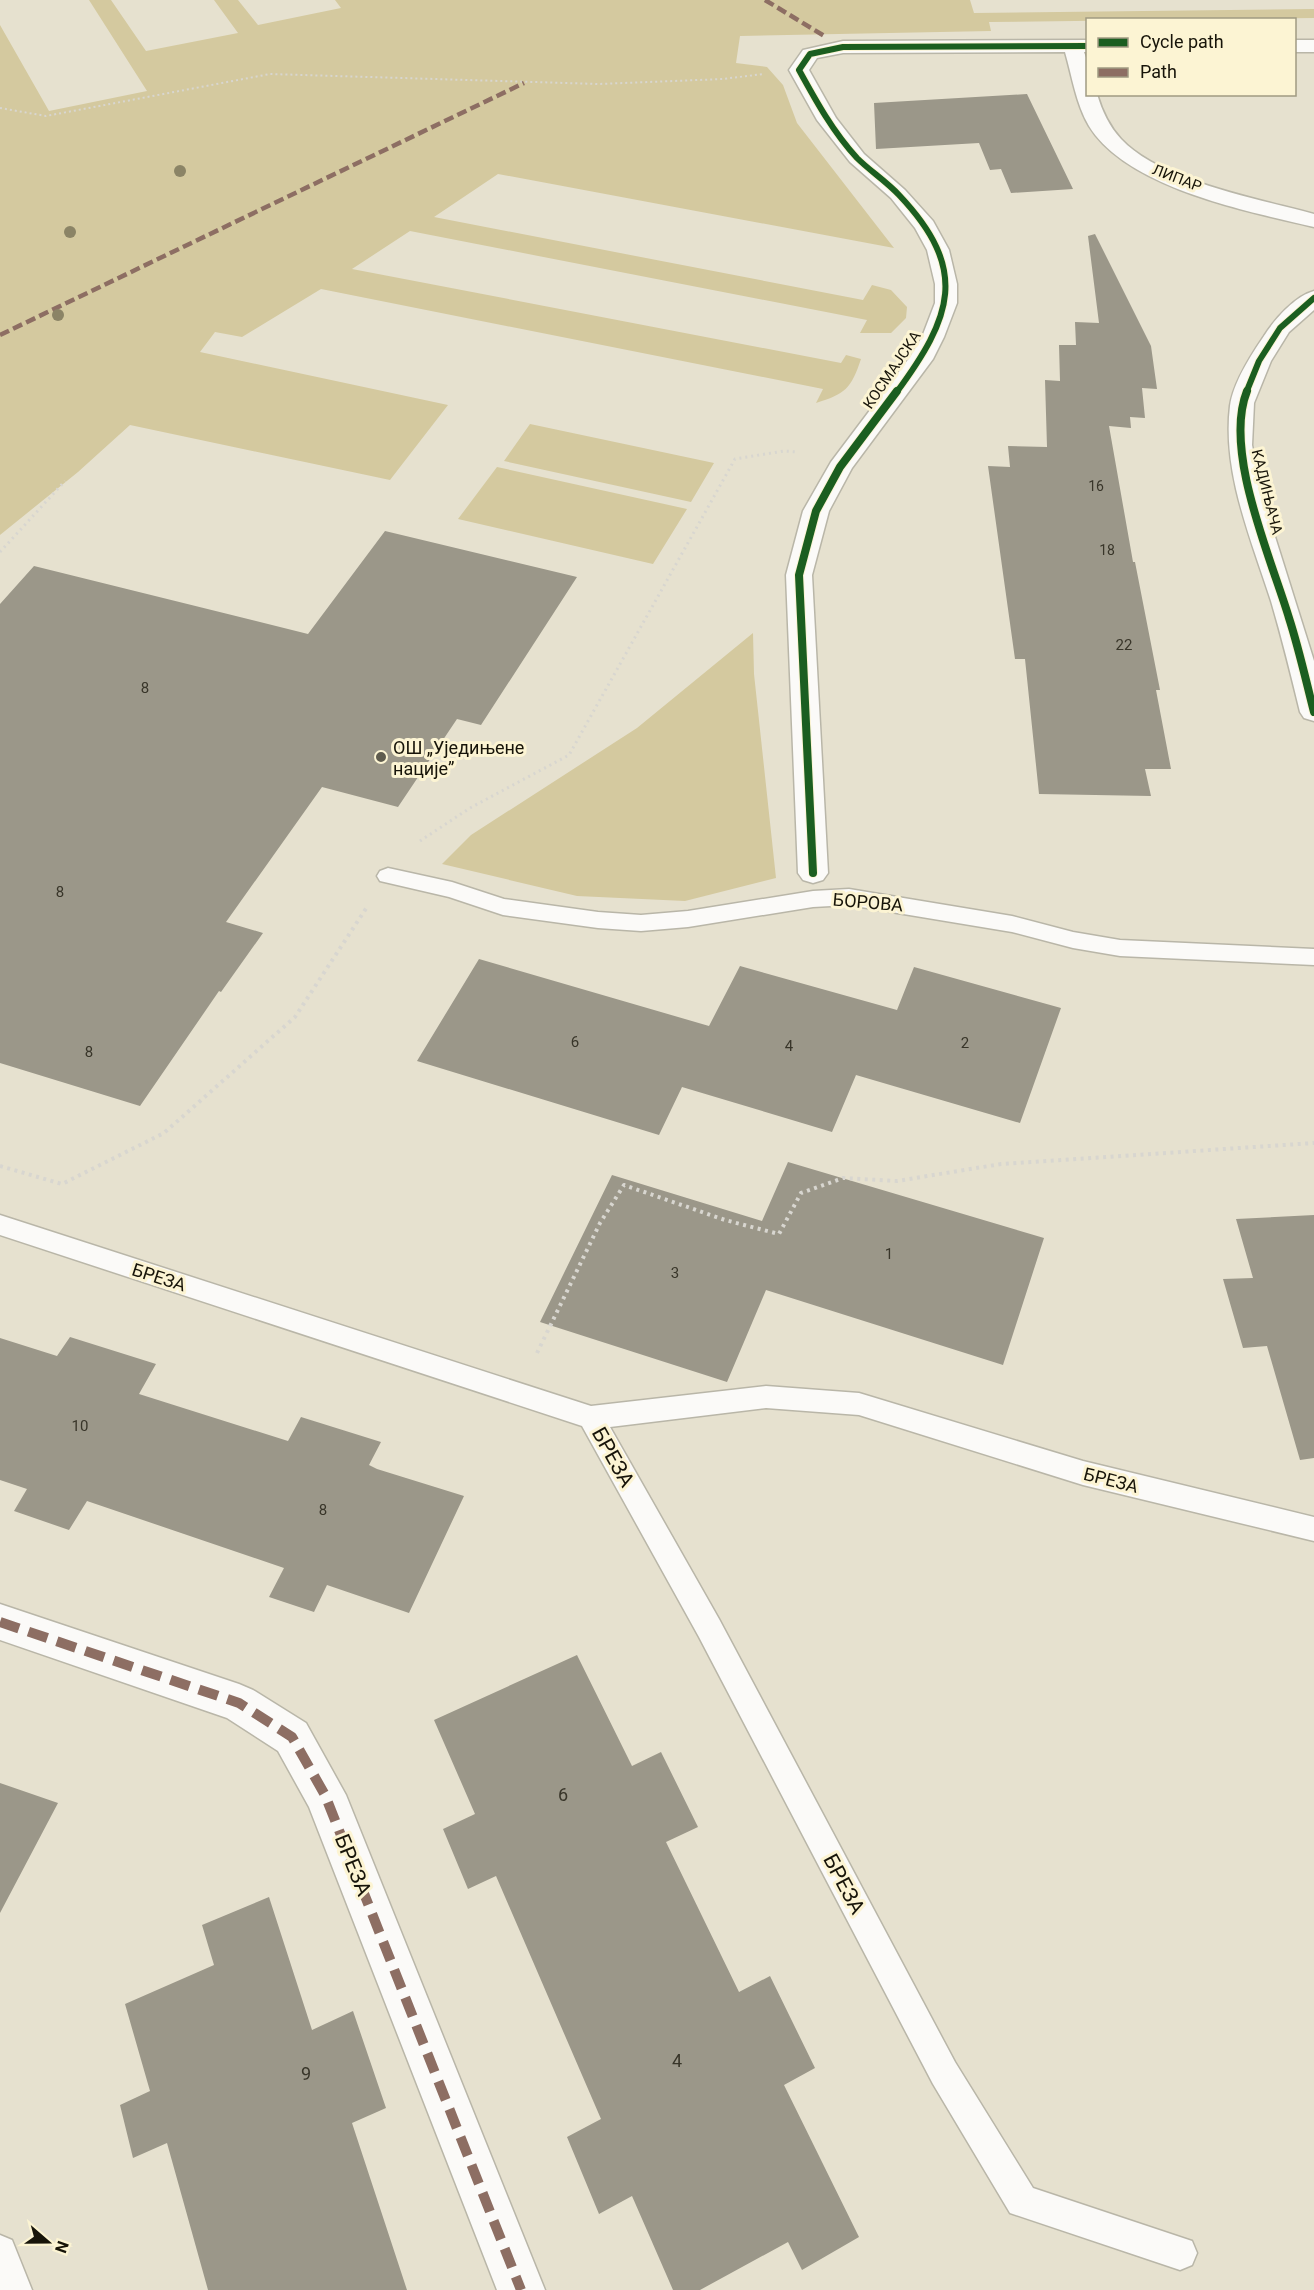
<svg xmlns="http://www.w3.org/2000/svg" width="1314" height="2290" viewBox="0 0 1314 2290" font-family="Roboto,sans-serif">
  <rect width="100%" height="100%" fill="#e6e1cf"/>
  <!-- green -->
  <path fill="#d4c99f" d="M 89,0 L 111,0 L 146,51 L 238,33 L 214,0 L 238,0 L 258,25 L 341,8 L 335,0 L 970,0 L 974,13 L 1314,9 L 1314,18 L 989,22 L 991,31 L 740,36 L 736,63 L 767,67 L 783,85 L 797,123 L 894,248 L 498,174 L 434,217 L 863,300 L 872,285 L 891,290 L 907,307 L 906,318 L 891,333 L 860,333 L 867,320 L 410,231 L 352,269 L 841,363 L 846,355 L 861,359 C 851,389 845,394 816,403 L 823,389 L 321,289 L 242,337 L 215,332 L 200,352 L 448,405 L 390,480 L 130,425 L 78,472 L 0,535 L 0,25 L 49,111 L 147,91 Z
    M 530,424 L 714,463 L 691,502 L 504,461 Z
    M 497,467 L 687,509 L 653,564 L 458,519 Z
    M 753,633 L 754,674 L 776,878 L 685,901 L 577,896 L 442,864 L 471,835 L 637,728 Z"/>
  <!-- building -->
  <path fill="#9b9789" d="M 1027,94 L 1073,189 L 1011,193 L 1001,169 L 990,170 L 979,143 L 876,149 L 874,103 Z
    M 1095,234 L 1151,346 L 1157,389 L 1142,388 L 1145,418 L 1130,417 L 1131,428 L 1109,426 L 1133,562 L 1135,562 L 1160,690 L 1156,690 L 1171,769 L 1145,769 L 1151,796 L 1039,794 L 1025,659 L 1015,659 L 988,466 L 1010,467 L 1008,446 L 1047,447 L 1045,380 L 1060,381 L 1059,345 L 1076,345 L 1075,322 L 1099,323 L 1088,236 Z
    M 385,531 L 577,577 L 481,725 L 457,719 L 398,807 L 322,787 L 226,922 L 263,933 L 221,992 L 219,991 L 140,1106 L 0,1063 L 0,604 L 34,566 L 308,634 Z
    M 479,959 L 709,1026 L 740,966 L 897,1010 L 914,967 L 1061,1008 L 1020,1123 L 856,1075 L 832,1132 L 682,1087 L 659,1135 L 417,1061 Z
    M 788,1162 L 1044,1238 L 1003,1365 L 766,1290 L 727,1382 L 540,1322 L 612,1175 L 762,1221 Z
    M 1314,1215 L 1314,1458 L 1300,1460 L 1267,1346 L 1243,1348 L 1223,1279 L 1253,1278 L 1236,1219 Z
    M 70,1337 L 156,1364 L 139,1394 L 288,1441 L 301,1417 L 381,1442 L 369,1465 L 377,1469 L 464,1496 L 409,1613 L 327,1585 L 314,1612 L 269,1597 L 284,1568 L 87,1501 L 69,1530 L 14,1511 L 27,1489 L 0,1480 L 0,1338 L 57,1356 Z
    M 577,1655 L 632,1766 L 661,1752 L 698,1827 L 666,1842 L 739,1992 L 770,1976 L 815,2068 L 784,2085 L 859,2237 L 802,2270 L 788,2242 L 700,2290 L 673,2290 L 632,2196 L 599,2214 L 567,2137 L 601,2119 L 496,1876 L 468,1889 L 443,1829 L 475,1814 L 434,1720 Z
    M 0,1783 L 58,1803 L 0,1913 Z
    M 269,1897 L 312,2030 L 353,2011 L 386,2108 L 352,2123 L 407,2290 L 208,2290 L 167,2143 L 133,2158 L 120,2105 L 150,2091 L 125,2004 L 214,1965 L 202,1925 Z"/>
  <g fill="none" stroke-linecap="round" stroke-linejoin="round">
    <!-- lane casing -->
    <g stroke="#b9b6a8" stroke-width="3">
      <path id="lane" d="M 388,868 L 452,882 L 504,899 L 598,912 L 641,915 L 688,911 L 813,891 L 849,889 L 1012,916 L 1073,932 L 1120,940 L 1314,949 L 1314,965 L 1120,956 L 1073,948 L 1012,932 L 849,905 L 813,907 L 688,927 L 641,931 L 598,928 L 503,915 L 449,897 L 380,881 L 377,876 L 380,871 Z
        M 0,1215 L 591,1406 L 766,1386 L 859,1393 L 1083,1461 L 1314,1517 L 1314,1541 L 1083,1485 L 859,1415 L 766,1408 L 610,1427 L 719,1619 L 955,2062 L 1033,2188 L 1192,2241 L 1197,2253 L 1192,2265 L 1180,2270 L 1010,2213 L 933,2084 L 699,1637 L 582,1426 L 0,1235 Z
        M 0,2235 L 12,2240 L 32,2290 L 0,2290 Z"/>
    </g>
    <!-- street casing -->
    <g stroke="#b9b6a8" stroke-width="3">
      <path id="street" d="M 1088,40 L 1088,52 L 1084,52 L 1088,63 L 1088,94 L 1097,94 C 1102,111 1109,126 1121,139 C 1160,181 1259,199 1314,214 L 1314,227 C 1247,211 1127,188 1089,126 C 1076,104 1072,76 1065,52 L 843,53 L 817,58 L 809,70 L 836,118 L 864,154 L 905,190 L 933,221 L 949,250 L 957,284 L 957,303 L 944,337 L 933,359 L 852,468 L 829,511 L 812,575 L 828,873 L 823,880 L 813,883 L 803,880 L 798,873 L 786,575 L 803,511 L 831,462 L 910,357 L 922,337 L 935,303 L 935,284 L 927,250 L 915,228 L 891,198 L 850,162 L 817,120 L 789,70 L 803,50 L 843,41 Z
        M 1294,40 L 1314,40 L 1314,52 L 1294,52 Z
        M 1314,291 L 1314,310 L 1289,332 L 1271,361 L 1254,403 L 1252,445 L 1261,492 L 1314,661 L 1314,721 L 1304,718 L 1300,712 C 1291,675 1282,638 1271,601 C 1251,539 1222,472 1230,406 C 1233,383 1251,355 1264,336 C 1274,320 1295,296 1314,291 Z
        M 0,1604 L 239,1684 L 253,1690 L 306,1723 L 346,1795 L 545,2290 L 497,2290 L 309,1807 L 278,1751 L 227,1718 L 0,1640 Z"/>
    </g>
    <!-- path-far2 -->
    <path stroke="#d8d6d0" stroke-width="2" stroke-dasharray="2 3" stroke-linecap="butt" d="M 0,108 L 46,116 L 270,74 L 599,84 L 723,79 L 763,74"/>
    <!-- path-far1 -->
    <path stroke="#d8d6d0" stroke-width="3" stroke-dasharray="2 4" stroke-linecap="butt" d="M 0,552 L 65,481
      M 420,841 L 470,808 L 569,755 L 735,459 L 784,451 L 797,452"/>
    <!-- path -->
    <path stroke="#d8d6d0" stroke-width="4" stroke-dasharray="3 4.5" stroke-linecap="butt" d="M 0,1166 L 62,1184 L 164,1133 L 295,1017 L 367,907
      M 537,1353 L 600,1223 L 624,1185 L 725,1220 L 779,1234 L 801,1193 L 843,1178 L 897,1181 L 1001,1164 L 1314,1143"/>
    <!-- lane -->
    <use href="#lane" fill="#fbfaf8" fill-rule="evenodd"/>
    <!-- street -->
    <use href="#street" fill="#fbfaf8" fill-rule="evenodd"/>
    <!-- quiet-far1 -->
    <path stroke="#8d6e63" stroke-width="4.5" stroke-dasharray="10 4.5" stroke-linecap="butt" d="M 765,0 L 826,37
      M 0,335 L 524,83"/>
    <!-- quiet -->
    <path stroke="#8d6e63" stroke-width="10" stroke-dasharray="20 10" stroke-linecap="butt" d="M 0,1622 L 239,1703 L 292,1737 L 325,1795 L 521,2290"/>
    <!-- cycleway-far1 casing -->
    <g stroke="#fcf4d3" stroke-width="8">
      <path id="cycleway-far1" d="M 896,393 C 952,317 970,270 899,195 C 886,181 870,171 857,158 C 833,132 816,101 799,70 L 810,54 L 843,47 L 1088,46
        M 1246,393 L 1259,361 L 1280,328 L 1314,298"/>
    </g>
    <!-- cycleway casing -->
    <g stroke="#fcf4d3" stroke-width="10">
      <path id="cycleway" d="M 1247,391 C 1223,451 1271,558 1289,618 C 1299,649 1306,681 1314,712
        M 813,873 L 799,575 L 816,511 L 840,467 L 897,391"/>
    </g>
    <!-- cycleway-far1 -->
    <use href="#cycleway-far1" stroke="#1b5e20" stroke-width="6"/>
    <!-- cycleway -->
    <use href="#cycleway" stroke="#1b5e20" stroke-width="8"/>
  </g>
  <!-- trees -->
  <g fill="#8b8466">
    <circle cx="180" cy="171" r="6"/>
    <circle cx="70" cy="232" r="6"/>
    <circle cx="58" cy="315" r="6"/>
  </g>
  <!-- markers -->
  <circle fill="#5f5c4e" stroke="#fcf4d3" stroke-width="2" cx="381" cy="757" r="6"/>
  <g text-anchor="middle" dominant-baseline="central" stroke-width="6" stroke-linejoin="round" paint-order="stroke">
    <!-- far-number labels -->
    <g font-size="14" fill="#383529">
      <text x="1096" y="486">16</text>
      <text x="1107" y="550">18</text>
    </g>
    <!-- far-street labels -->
    <g font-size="15" fill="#171409" stroke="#fcf4d3">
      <text transform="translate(1177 178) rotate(21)">ЛИПАР</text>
      <text transform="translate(892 370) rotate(-56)">КОСМАЈСКА</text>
      <text transform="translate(1267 492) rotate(76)">КАДИЊАЧА</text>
    </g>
    <!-- number labels -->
    <g font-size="15" fill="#383529">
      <text x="1124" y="645">22</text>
      <text x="145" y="688">8</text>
      <text x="60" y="892">8</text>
      <text x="575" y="1042">6</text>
      <text x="965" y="1043">2</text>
      <text x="789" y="1046">4</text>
      <text x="89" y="1052">8</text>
      <text x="889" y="1254">1</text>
      <text x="675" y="1273">3</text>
      <text x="80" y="1426">10</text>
      <text x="323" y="1510">8</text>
    </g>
    <!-- poi labels -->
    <g font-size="18" fill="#171409" stroke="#fcf4d3" text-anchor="start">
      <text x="393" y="747">ОШ „Уједињене<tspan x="393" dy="21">нације”</tspan></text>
    </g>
    <!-- street labels -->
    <g font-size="18" fill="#171409" stroke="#fcf4d3">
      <text transform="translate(868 902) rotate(5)">БОРОВА</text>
      <text transform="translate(159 1277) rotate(18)">БРЕЗА</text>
      <text transform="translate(1111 1480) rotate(14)">БРЕЗА</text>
    </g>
    <!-- near-number labels -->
    <g font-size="18" fill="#383529">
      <text x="563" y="1794">6</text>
      <text x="677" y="2060">4</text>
      <text x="306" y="2073">9</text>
    </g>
    <!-- near-street labels -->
    <g font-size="21" fill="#171409" stroke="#fcf4d3">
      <text transform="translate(613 1457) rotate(61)">БРЕЗА</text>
      <text transform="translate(353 1865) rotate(68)">БРЕЗА</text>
      <text transform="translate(844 1884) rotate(62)">БРЕЗА</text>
    </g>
  </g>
  <!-- legend -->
  <rect x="1086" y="18" width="210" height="78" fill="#fcf4d3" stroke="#a09a82" stroke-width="1.5"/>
  <rect x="1098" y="38" width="30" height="9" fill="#1b5e20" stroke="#a09a82" stroke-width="1.5"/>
  <text x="1140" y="48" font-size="18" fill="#171409">Cycle path</text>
  <rect x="1098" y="68" width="30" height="9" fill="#8d6e63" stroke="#a09a82" stroke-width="1.5"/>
  <text x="1140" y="78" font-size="18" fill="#171409">Path</text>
  <!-- north arrow -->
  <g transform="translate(48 2242) rotate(110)" stroke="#fcf4d3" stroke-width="4.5" paint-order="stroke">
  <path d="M0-4.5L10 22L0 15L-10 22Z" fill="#171409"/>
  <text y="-9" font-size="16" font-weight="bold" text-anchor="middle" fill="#171409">N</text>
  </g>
</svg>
